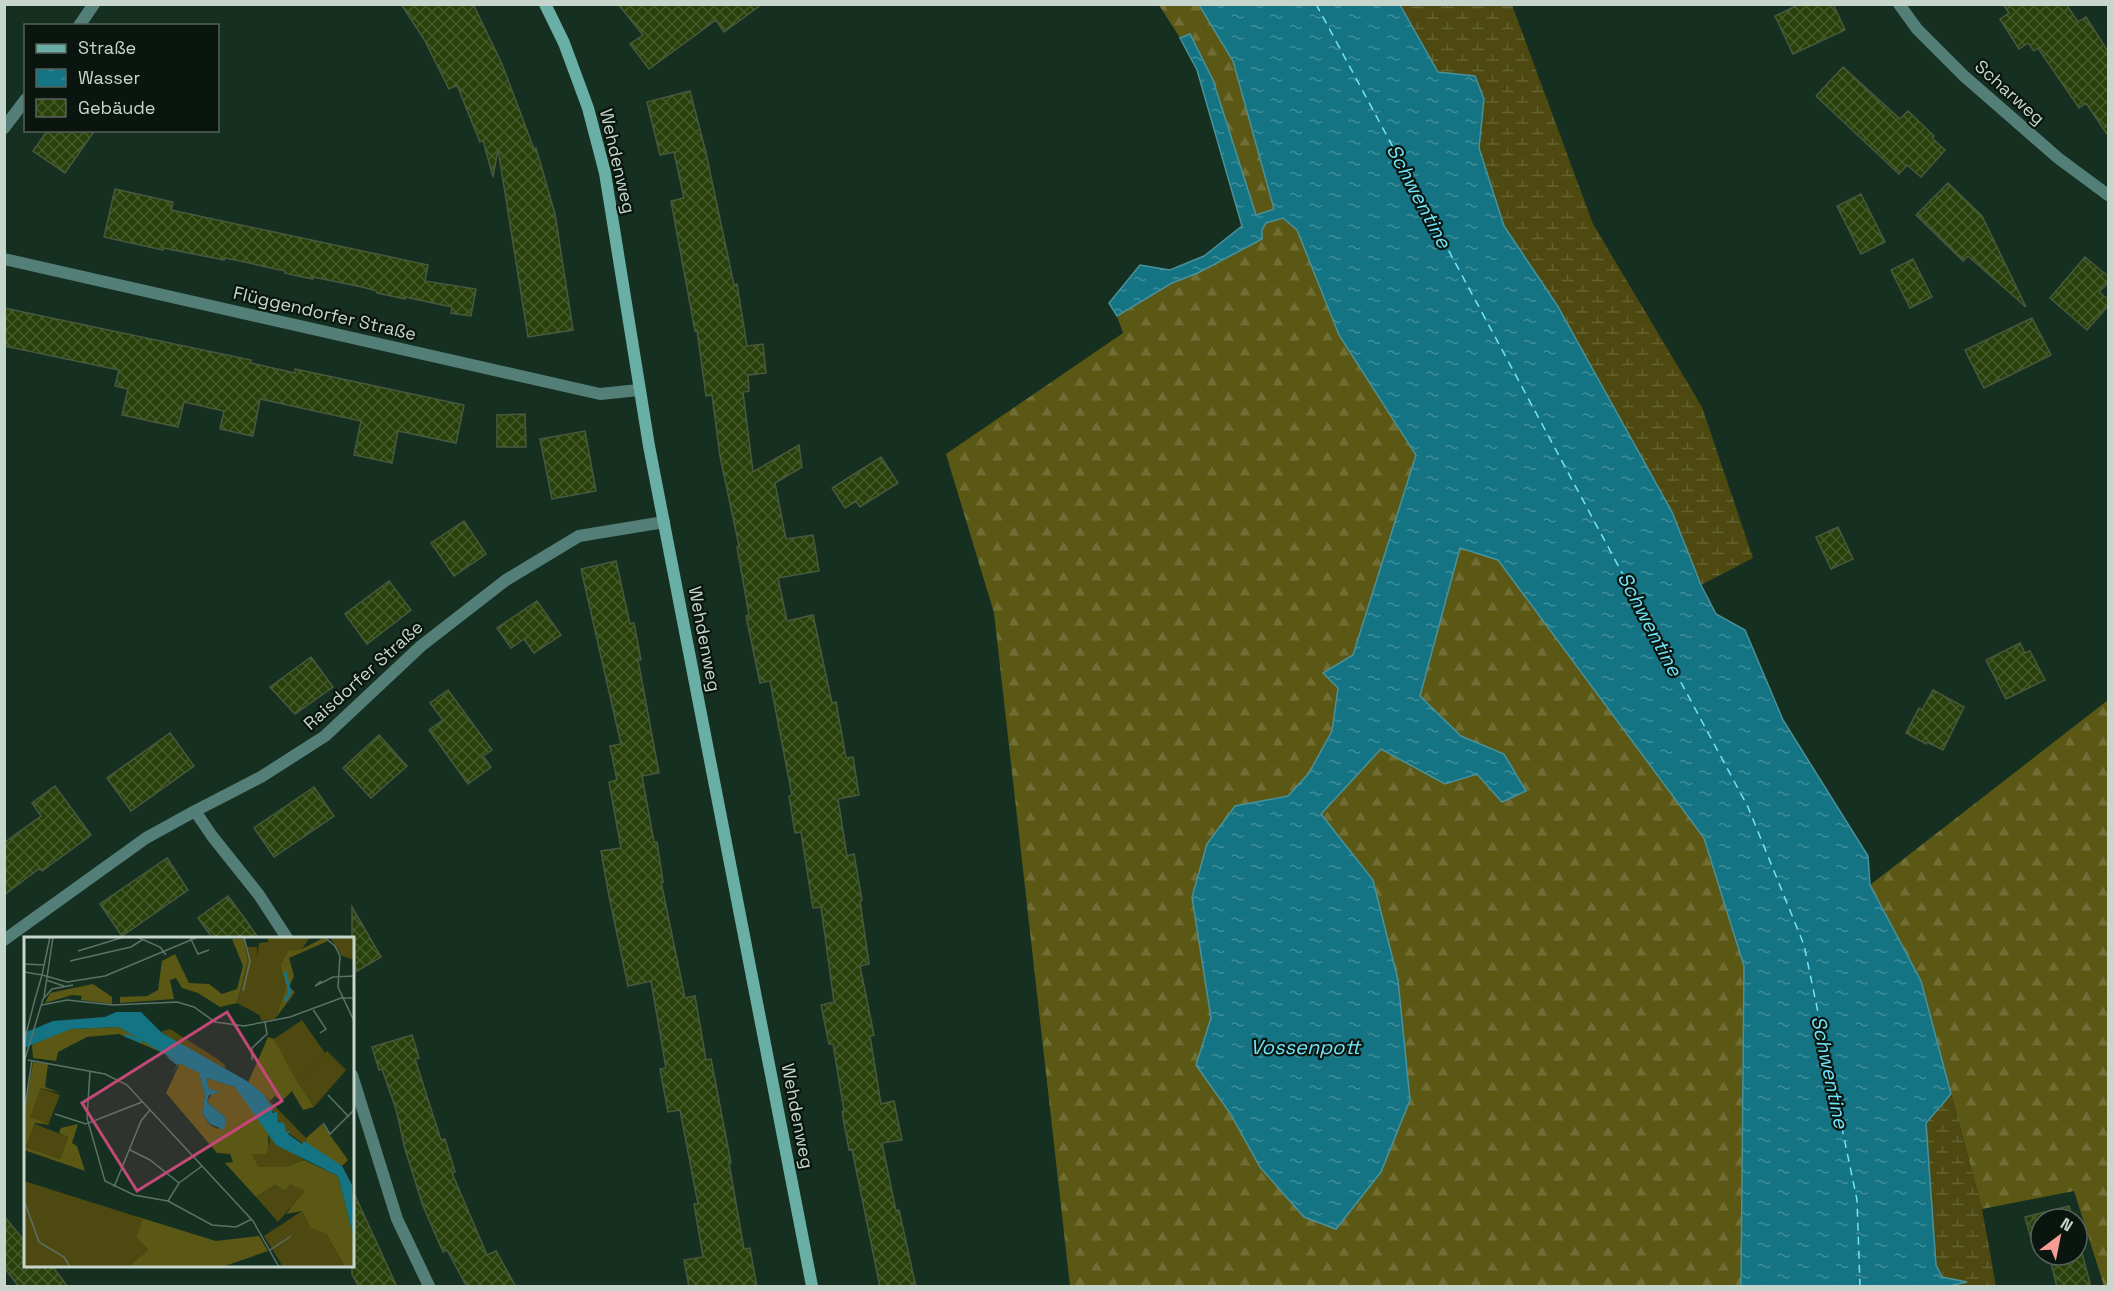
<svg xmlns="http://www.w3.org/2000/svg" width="2113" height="1291" viewBox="0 0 2113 1291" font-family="'Space Grotesk',sans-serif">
  <defs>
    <pattern id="forest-firs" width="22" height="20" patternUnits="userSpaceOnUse" patternTransform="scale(1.5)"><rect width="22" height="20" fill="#5b5714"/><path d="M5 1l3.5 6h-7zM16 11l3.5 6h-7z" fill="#716e35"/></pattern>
    <pattern id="wetland-marsh" width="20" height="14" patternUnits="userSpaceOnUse" patternTransform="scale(1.5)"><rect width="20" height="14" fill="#4d4910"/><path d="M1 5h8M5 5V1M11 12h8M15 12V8" fill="none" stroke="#656232"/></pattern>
    <pattern id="water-ripples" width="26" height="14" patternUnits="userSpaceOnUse" patternTransform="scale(1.5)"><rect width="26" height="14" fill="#157483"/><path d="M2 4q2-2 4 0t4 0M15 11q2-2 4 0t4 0" fill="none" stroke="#408d99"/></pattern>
    <pattern id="building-cross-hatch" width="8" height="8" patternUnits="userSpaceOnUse" patternTransform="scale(1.5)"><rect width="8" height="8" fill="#28410b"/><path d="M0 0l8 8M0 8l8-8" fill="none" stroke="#465c2d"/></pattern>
  </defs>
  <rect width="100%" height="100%" fill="#153021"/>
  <!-- forest -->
  <path fill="url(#forest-firs)" d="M 1159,5 L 1199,5 L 1233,61 L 1274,210 L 1256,215 L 1190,34 L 1180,38 Z
    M 1283,217 L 1297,230 L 1339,335 L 1416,455 L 1353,655 L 1338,688 L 1332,731 L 1309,773 L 1288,796 L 1235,806 L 1192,897 L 1211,1018 L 1196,1065 L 1230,1113 L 1410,1100 L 1398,980 L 1373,880 L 1320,814 L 1381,749 L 1445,784 L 1504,754 L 1461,736 L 1420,696 L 1459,548 L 1498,560 L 1704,838 L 1744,966 L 1741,1286 L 1070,1286 L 994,613 L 946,454 L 1123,333 L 1117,316 L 1172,283 L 1198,273 L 1262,230 L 1266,223 Z
    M 2108,700 L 2108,1286 L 2104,1286 L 2074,1191 L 1982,1209 L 1921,981 L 1870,885 Z"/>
  <!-- wetland -->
  <path fill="url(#wetland-marsh)" d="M 1400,5 L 1512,5 L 1593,224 L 1702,407 L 1753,558 L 1701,585 L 1672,512 L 1557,305 L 1504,226 L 1479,148 L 1484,99 L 1438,72 Z
    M 1951,1094 L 1982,1209 L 1996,1286 L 1949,1286 L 1965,1282 L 1942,1277 L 1936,1265 L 1926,1123 Z"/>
  <!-- water -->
  <path fill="url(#water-ripples)" stroke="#4a9199" stroke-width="1.5" d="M 1199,5 L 1400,5 L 1438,72 L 1475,76 L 1484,99 L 1479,148 L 1504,226 L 1557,305 L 1672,512 L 1701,585 L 1716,614 L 1745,630 L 1783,720 L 1868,856 L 1870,885 L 1921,981 L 1951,1094 L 1926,1123 L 1936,1265 L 1942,1277 L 1967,1282 L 1949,1286 L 1741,1286 L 1744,966 L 1704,838 L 1498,560 L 1460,548 L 1420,696 L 1461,736 L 1504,754 L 1526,791 L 1502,802 L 1477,774 L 1445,784 L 1381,749 L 1321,814 L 1373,880 L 1398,980 L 1410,1100 L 1381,1172 L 1336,1229 L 1304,1217 L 1260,1167 L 1230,1113 L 1196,1065 L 1211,1018 L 1192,897 L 1207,844 L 1235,806 L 1288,796 L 1309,773 L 1332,731 L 1338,688 L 1323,673 L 1353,655 L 1416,455 L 1339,335 L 1297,230 L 1283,218 L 1266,223 L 1262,230 L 1262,239 L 1198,273 L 1172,283 L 1117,316 L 1109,303 L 1140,265 L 1170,270 L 1204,256 L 1242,226 L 1197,70 L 1180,38 L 1190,34 L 1213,80 L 1256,215 L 1274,209 L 1233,61 Z"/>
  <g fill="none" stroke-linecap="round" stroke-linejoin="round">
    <!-- ferry -->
    <path stroke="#71e5fa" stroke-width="1.5" stroke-dasharray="8 6" stroke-linecap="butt" d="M 1316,4 L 1748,807 L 1804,945 L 1857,1200 L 1860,1286"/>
  </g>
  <!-- building -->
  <path fill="url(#building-cross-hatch)" stroke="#4a583f" stroke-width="1.5" d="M 401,4 L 473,4 L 502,64 L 534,149 L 536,148 L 555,214 L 573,330 L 528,337 L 498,149 L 493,177 L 483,140 L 480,142 L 457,85 L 449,89 L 424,39 Z
    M 618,4 L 762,4 L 724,32 L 716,20 L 649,69 L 630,44 L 643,35 Z
    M 1800,4 L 1833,4 L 1845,30 L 1793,54 L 1775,16 Z
    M 2003,4 L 2066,4 L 2078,22 L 2086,17 L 2109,53 L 2109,137 L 2086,103 L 2079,108 L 2038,48 L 2034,51 L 2028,43 L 2019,49 L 2000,19 L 2009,13 Z
    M 1843,67 L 1900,119 L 1908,111 L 1934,136 L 1932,138 L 1945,150 L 1921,177 L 1907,165 L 1899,174 L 1816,96 Z
    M 690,91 L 706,153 L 734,285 L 737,284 L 747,346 L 763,344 L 766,373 L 748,375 L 749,391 L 743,392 L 753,472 L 799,445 L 802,467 L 775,483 L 786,539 L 813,535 L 819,571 L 778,578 L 787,621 L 813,615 L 832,703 L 836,702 L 846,758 L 853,757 L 859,795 L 838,799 L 847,856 L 854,854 L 862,900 L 860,901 L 869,964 L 860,966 L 874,1035 L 870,1036 L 881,1104 L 894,1101 L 902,1140 L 882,1143 L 896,1211 L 899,1210 L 916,1287 L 880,1287 L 852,1149 L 849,1150 L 842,1112 L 844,1111 L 833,1044 L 829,1044 L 821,1005 L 834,1002 L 821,907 L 813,908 L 801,832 L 795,833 L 789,796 L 792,795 L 770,681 L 760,683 L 746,616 L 749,615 L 737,547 L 739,546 L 720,456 L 712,395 L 706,396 L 697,330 L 695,331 L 671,201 L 684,198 L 674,152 L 660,155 L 647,102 Z
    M 48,130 L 95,130 L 65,173 L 33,151 Z
    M 1948,183 L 1982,216 L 2026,307 L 1968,256 L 1963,261 L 1916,215 Z
    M 115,189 L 173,202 L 171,210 L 428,265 L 425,281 L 476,289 L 471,316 L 451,313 L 452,307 L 405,297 L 405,299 L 377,293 L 377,291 L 362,287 L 313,277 L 313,279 L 298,276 L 285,273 L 285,271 L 240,261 L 225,258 L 224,260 L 163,248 L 163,250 L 104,237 Z
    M 1861,194 L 1885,242 L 1861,254 L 1837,206 Z
    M 2085,257 L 2109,277 L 2109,282 L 2099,292 L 2109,300 L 2109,305 L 2087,330 L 2050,298 Z
    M 1913,259 L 1932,297 L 1910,308 L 1891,270 Z
    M 4,308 L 251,360 L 251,363 L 295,373 L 295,369 L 464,405 L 456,443 L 398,431 L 392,463 L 354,455 L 361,421 L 260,399 L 253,436 L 220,429 L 224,411 L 184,402 L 178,427 L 122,415 L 128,389 L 115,386 L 119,370 L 4,346 Z
    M 2032,318 L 2051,355 L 1984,388 L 1965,350 Z
    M 525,414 L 526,447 L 497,447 L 497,415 Z
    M 585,431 L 596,491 L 552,499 L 540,439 Z
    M 881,457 L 898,483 L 860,507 L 856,501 L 845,508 L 832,488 Z
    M 464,521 L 486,554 L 454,576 L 431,543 Z
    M 1838,527 L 1853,559 L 1831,569 L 1816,537 Z
    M 616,561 L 630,624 L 634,623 L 641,660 L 638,660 L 659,773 L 642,776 L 654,842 L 657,842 L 663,882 L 661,882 L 685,998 L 695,996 L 706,1060 L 711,1059 L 731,1163 L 729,1163 L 744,1249 L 750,1248 L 757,1287 L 689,1287 L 684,1260 L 703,1257 L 694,1204 L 698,1204 L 680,1110 L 668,1112 L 660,1069 L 666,1068 L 651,981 L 628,986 L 608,891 L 601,851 L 621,848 L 609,782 L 617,780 L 610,746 L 621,744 L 581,569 Z
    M 389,581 L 411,610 L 367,644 L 345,614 Z
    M 537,601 L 561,635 L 534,653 L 524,639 L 511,648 L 497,628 Z
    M 2020,643 L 2025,653 L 2030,651 L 2045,680 L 2006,699 L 1986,660 Z
    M 311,657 L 333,687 L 295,714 L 270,687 Z
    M 448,690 L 492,750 L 483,756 L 491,767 L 468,784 L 429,730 L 443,720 L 430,703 Z
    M 1933,690 L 1964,707 L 1943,750 L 1927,742 L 1926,744 L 1906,733 L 1919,708 L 1922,710 Z
    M 170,733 L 194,766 L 131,811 L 107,778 Z
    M 379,735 L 407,766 L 371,798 L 343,768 Z
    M 55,786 L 91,835 L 42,871 L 40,868 L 4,895 L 4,843 L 41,816 L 32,803 Z
    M 314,787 L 334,816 L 274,857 L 254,828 Z
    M 167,858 L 188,890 L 122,936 L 100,904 Z
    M 228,896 L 245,919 L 259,939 L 213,939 L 198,918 Z
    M 352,907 L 381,957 L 352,974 Z
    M 412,1035 L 419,1058 L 415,1059 L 441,1140 L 445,1139 L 455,1172 L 452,1173 L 487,1255 L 496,1251 L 516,1287 L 467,1287 L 447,1250 L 443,1252 L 423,1206 L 405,1149 L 396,1109 L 382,1069 L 379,1070 L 372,1047 Z
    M 352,1189 L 397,1287 L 359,1287 L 352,1274 Z
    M 2069,1206 L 2073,1219 L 2041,1219 L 2041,1239 L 2032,1242 L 2025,1217 Z
    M 4,1216 L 26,1243 L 26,1266 L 52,1266 L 68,1287 L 19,1287 L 4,1267 Z
    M 2077,1235 L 2091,1287 L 2057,1287 L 2049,1255 L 2077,1255 Z"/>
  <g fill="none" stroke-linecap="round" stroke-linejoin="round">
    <!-- minor -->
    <path stroke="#547e78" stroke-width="12" d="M 1899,4 L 1917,29 L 1964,76 L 2058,158 L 2108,195
      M 79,26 L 94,4
      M 4,128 L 26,99
      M 4,259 L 600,394 L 639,390
      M 195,811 L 212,836 L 259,895 L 287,938
      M 4,940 L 146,838 L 195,811 L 261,777 L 325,736 L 421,646 L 506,580 L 579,536 L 664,522
      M 352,1075 L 397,1219 L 429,1286"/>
    <!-- secondary -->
    <path stroke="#69afa5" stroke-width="12" d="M 545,4 L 564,43 L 588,108 L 605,173 L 649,446 L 812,1286"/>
  </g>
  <g text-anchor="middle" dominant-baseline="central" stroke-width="4.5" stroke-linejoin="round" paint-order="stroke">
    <!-- street labels -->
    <g font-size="18" fill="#c7d6cc" stroke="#09150e">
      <text transform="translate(2010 92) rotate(42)">Scharweg</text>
      <text transform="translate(618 161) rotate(77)">Wehdenweg</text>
      <text transform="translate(325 313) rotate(13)">Flüggendorfer Straße</text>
      <text transform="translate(705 639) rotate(79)">Wehdenweg</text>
      <text transform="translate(363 675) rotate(-42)">Raisdorfer Straße</text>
      <text transform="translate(798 1116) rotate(79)">Wehdenweg</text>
    </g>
    <!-- water labels -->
    <g font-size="20" font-style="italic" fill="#71e5fa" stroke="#09150e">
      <text transform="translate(1419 196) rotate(62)">Schwentine</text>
      <text transform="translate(1650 624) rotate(62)">Schwentine</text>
      <text x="1305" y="1047">Vossenpott</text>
      <text transform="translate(1830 1072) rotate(78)">Schwentine</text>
    </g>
  </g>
  <!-- overview -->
  <g transform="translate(24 937)">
    <rect width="330" height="330" fill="#153021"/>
    <path d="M 245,5 L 265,13 L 256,28 L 232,28 L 235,6 ZM 17,151 L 36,158 L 24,188 L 5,180 ZM 11,187 L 44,200 L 36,222 L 2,210 Z" fill="#4d4910"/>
    <path d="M 299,1 L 304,4 L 265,21 L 270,39 L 265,50 L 271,55 L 251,82 L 262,50 L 256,28 L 265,13 L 278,12 ZM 208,2 L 220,2 L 224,24 L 213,66 L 196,70 L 174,56 L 158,51 L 152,41 L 146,43 L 150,62 L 96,66 L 96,60 L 123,59 L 134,53 L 138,24 L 151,17 L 165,46 L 185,47 L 198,57 L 213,52 L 219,29 ZM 69,47 L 88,60 L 88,67 L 57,63 L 58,59 L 48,58 L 21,66 L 26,56 ZM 95,90 L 175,136 L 181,159 L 178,176 L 186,188 L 194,192 L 202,181 L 183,165 L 190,153 L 185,153 L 182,141 L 211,150 L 219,157 L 244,196 L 245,229 L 261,230 L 280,223 L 314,239 L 330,302 L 330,330 L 321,330 L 302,297 L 287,292 L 278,274 L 262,277 L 280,254 L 261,254 L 251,248 L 232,260 L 201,226 L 209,225 L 206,217 L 193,216 L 142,156 L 155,128 L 141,117 L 95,97 L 63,100 L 34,115 L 32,124 L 9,121 L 8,108 L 30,97 L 47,92 ZM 244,100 L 250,102 L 290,170 L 279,173 L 268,154 L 258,164 L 251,159 L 246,164 L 224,146 ZM 9,125 L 24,127 L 21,150 L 37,156 L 17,151 L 6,180 L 26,188 L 11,186 L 2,210 L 36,222 L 44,200 L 35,196 L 37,191 L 54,187 L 48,206 L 53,209 L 61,234 L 0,213 L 0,178 ZM 298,187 L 324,223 L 318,229 L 281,208 L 282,201 ZM 111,279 L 192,304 L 235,299 L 244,314 L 198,330 L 103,330 L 124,313 L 112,300 Z" fill="#5b5714"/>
    <path d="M 146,92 L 192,121 L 202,129 L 200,133 L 136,95 ZM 239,157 L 282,201 L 281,208 L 260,193 ZM 244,196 L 256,207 L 280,223 L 261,230 L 235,230 L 227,217 L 242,217 L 246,204 Z" fill="#4d4910"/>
    <path d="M 303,114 L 322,133 L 290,170 L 273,145 Z" fill="#4d4910"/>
    <path d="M 243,0 L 286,0 L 278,12 L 265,13 L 245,8 ZM 306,0 L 330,0 L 330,23 L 318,19 ZM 222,10 L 233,10 L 233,28 L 256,28 L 262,50 L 251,82 L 238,84 L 235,78 L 213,66 L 224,24 ZM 278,83 L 301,116 L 273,145 L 250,102 ZM 0,244 L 111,279 L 119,283 L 112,300 L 124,313 L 103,330 L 0,330 ZM 266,247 L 281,254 L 254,285 L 232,260 L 251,248 L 261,254 ZM 278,274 L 287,291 L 302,297 L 321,330 L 259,330 L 240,299 Z" fill="#4d4910"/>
    <path d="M 92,75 L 117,75 L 138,96 L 223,144 L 239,157 L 249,171 L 248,176 L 253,175 L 254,185 L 260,186 L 262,195 L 266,194 L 264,197 L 278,207 L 280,204 L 318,229 L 328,248 L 330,302 L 314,239 L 252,208 L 211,150 L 182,141 L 185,152 L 197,155 L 185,158 L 183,165 L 202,181 L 200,193 L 186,187 L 178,176 L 181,159 L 175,136 L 155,126 L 147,139 L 153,128 L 140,118 L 154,125 L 95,90 L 47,92 L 0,111 L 0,96 L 29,84 L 81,80 Z" fill="#157483"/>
    <path fill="none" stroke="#157483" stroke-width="3" d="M 261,64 L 266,55 L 261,35M 12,98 L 38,88 L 84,84 L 108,88 L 213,146 L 237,168 L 257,198 L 314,233 L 330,288M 101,98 L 118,105"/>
    <path fill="none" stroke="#5c7265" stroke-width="1.5" d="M 113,0 L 136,10 L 142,18M 166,0 L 174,17 L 185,13M 300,0 L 311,9 L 316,19 L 314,50 L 330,84M 54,14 L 100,0M 46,24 L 107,10 L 118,3M 0,27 L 21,28M 0,35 L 18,38 L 26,0M 22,43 L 40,49M 297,44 L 291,49 L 309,40 L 330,39M 219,54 L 226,24 L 220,0M 20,60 L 29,0M 11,62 L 18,38 L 43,45 L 81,39 L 174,0M 19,62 L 28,52 L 49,48M 18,68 L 43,63 L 89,68 L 153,65 L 170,70 L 191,85 L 220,89 L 266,80 L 317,61 L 330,61M 288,71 L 302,92 L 296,96M 0,105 L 11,62M 4,123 L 81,137 L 103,148 L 229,284 L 255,330M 228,123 L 228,111 L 243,97 L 241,85M 0,125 L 19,62M 66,134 L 63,181 L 81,244 L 110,258 L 144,264 L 188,288 L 212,290 L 228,282M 304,158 L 325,180M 0,177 L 8,123M 31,177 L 62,187 L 118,165M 299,186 L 306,197 L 330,173M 106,213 L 126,223 L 155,246M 90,250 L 117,184 L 126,173M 0,263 L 15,305 L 40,320 L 46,330M 144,264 L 155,246 L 178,229M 246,313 L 267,299"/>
    <path fill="#c34877" fill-opacity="0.15" stroke="#c34877" stroke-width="3" d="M 203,75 L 258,164 L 113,254 L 58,166 Z"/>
    <rect width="330" height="330" fill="none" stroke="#c7d6cc" stroke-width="3"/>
  </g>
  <!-- border -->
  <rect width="2113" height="1291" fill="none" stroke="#c7d6cc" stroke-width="12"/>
  <!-- legend -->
  <rect x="24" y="24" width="195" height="108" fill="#09150e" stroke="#55625a" stroke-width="1.5"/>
  <rect x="36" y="44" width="30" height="9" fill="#69afa5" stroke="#55625a" stroke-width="1.5"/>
  <text x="78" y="54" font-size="18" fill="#c7d6cc">Straße</text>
  <rect x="36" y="69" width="30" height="18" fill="url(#water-ripples)" stroke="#55625a" stroke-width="1.5"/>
  <text x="78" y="84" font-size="18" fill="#c7d6cc">Wasser</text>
  <rect x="36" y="99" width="30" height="18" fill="url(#building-cross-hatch)" stroke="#55625a" stroke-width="1.5"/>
  <text x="78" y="114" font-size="18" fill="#c7d6cc">Gebäude</text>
  <!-- north arrow -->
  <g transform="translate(2059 1237) rotate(32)"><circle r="28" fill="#09150e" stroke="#55625a" stroke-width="1.5"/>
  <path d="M0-4.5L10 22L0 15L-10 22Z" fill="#f59c94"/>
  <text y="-9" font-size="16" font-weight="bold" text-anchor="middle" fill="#c7d6cc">N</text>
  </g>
</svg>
